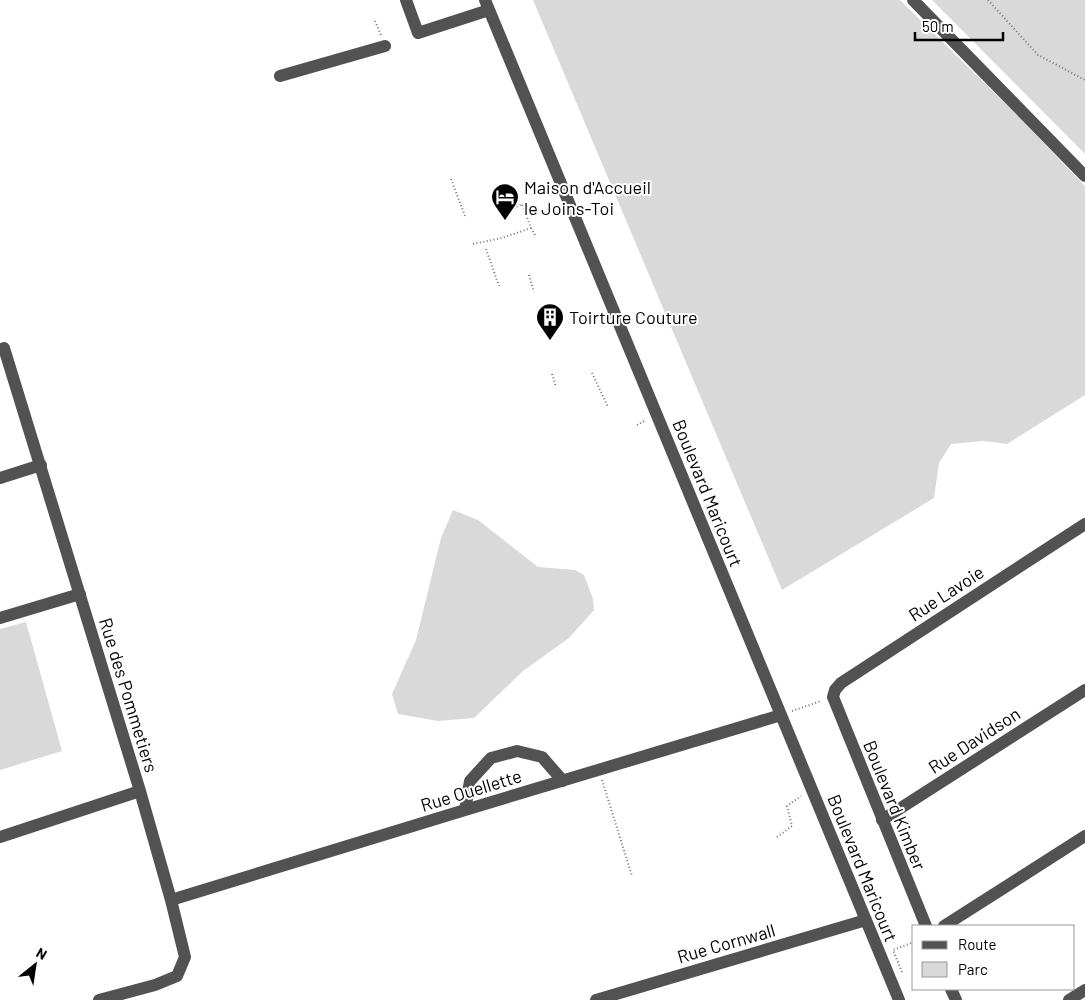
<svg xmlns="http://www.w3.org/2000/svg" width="1085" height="1000" viewBox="0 0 1085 1000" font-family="Barlow,sans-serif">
  <rect width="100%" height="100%" fill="#fff"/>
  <!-- green -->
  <path fill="#d9d9d9" d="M 533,0 L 900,0 L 1010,108 L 1085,186 L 1085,395 L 1007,444 L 984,441 L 951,444 L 939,463 L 934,498 L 782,590 Z
    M 932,0 L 1085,0 L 1085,154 Z
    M 453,510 L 478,520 L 538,567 L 575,570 L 584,575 L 593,599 L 594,610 L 569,638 L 523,671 L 474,718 L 438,721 L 398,714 L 392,694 L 416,640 L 441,538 Z
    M 26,622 L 62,751 L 0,770 L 0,629 Z"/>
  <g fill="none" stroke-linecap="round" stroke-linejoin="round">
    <!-- path -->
    <path stroke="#747474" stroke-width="2" stroke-dasharray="1 2.5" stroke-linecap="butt" d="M 988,0 L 1038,55 L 1085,80
      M 375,21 L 381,35
      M 451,179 L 465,216
      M 531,228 L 535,235
      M 473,244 L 502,238 L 531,228 L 522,204 L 510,210
      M 486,249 L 499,286
      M 529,275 L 534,292
      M 592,373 L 608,407
      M 552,374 L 556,387
      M 637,425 L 646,420
      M 792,711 L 821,701
      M 602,780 L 632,876
      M 777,837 L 792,826 L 787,806 L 801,796
      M 902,972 L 893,950 L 914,942"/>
    <!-- minor -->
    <path stroke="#525252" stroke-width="12" d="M 406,0 L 418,33 L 489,10
      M 485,0 L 899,1000
      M 913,0 L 1085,176
      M 280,76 L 385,46
      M 0,350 L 4,348 L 140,791 L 171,900 L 185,957 L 177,976 L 155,985 L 99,1000
      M 0,478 L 41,465
      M 0,618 L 80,594
      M 465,810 L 470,781 L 491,758 L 517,751 L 542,757 L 563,781
      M 882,820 L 1085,690
      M 0,837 L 140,791
      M 171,900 L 465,810 L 781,715
      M 926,926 L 833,697 L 835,690 L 841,683 L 1085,524
      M 944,926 L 1085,836
      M 951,989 L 956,1000
      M 596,1000 L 866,920
      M 1069,1000 L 1085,990"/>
  </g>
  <!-- icons -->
  <defs>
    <g id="hotel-pin" transform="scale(1.4375)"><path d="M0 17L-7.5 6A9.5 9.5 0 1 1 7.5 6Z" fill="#000" stroke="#fff"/><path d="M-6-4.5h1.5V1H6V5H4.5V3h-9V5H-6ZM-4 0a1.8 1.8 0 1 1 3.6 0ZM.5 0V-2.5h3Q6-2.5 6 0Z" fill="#fff"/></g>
    <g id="building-pin" transform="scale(1.4375)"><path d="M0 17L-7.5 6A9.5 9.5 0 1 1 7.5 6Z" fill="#000" stroke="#fff"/><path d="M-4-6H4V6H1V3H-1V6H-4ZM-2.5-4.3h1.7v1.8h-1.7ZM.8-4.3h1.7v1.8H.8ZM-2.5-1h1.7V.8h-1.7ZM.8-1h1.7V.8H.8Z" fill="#fff"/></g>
  </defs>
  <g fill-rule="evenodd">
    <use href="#hotel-pin" x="505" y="197"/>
    <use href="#building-pin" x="550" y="317"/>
  </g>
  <g text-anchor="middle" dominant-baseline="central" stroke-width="4" stroke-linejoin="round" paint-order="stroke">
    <!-- poi labels -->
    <g font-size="18" fill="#000" stroke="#fff" text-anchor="start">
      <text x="524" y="187">Maison d'Accueil<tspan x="524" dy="21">le Joins-Toi</tspan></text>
      <text x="569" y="317">Toirture Couture</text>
    </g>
    <!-- street labels -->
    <g font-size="18" fill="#000" stroke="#fff">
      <text transform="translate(708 493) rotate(68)">Boulevard Maricourt</text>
      <text transform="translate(946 593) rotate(-33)">Rue Lavoie</text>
      <text transform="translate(129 695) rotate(73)">Rue des Pommetiers</text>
      <text transform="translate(974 740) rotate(-33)">Rue Davidson</text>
      <text transform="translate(471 790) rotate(-17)">Rue Ouellette</text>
      <text transform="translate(895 805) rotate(68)">Boulevard Kimber</text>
      <text transform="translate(863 868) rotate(68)">Boulevard Maricourt</text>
      <text transform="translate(726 943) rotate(-16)">Rue Cornwall</text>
    </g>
  </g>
  <!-- legend -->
  <rect x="912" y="925" width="162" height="65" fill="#ffffff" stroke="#999999"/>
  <rect x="922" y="941" width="25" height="8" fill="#525252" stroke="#999999"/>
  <text x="958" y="950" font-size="15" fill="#000000">Route</text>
  <rect x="922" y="962" width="25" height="15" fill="#d9d9d9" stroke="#999999"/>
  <text x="958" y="975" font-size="15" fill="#000000">Parc</text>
  <!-- north arrow -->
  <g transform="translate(35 965) rotate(30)" stroke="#ffffff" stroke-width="4" paint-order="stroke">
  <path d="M0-4L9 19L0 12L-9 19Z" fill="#000000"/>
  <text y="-8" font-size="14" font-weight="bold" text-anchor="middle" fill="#000000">N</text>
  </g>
  <!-- scale -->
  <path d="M915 32v8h88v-8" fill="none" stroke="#000000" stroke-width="2.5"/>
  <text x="922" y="32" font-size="15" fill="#000000" stroke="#ffffff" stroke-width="4" paint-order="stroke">50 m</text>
</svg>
